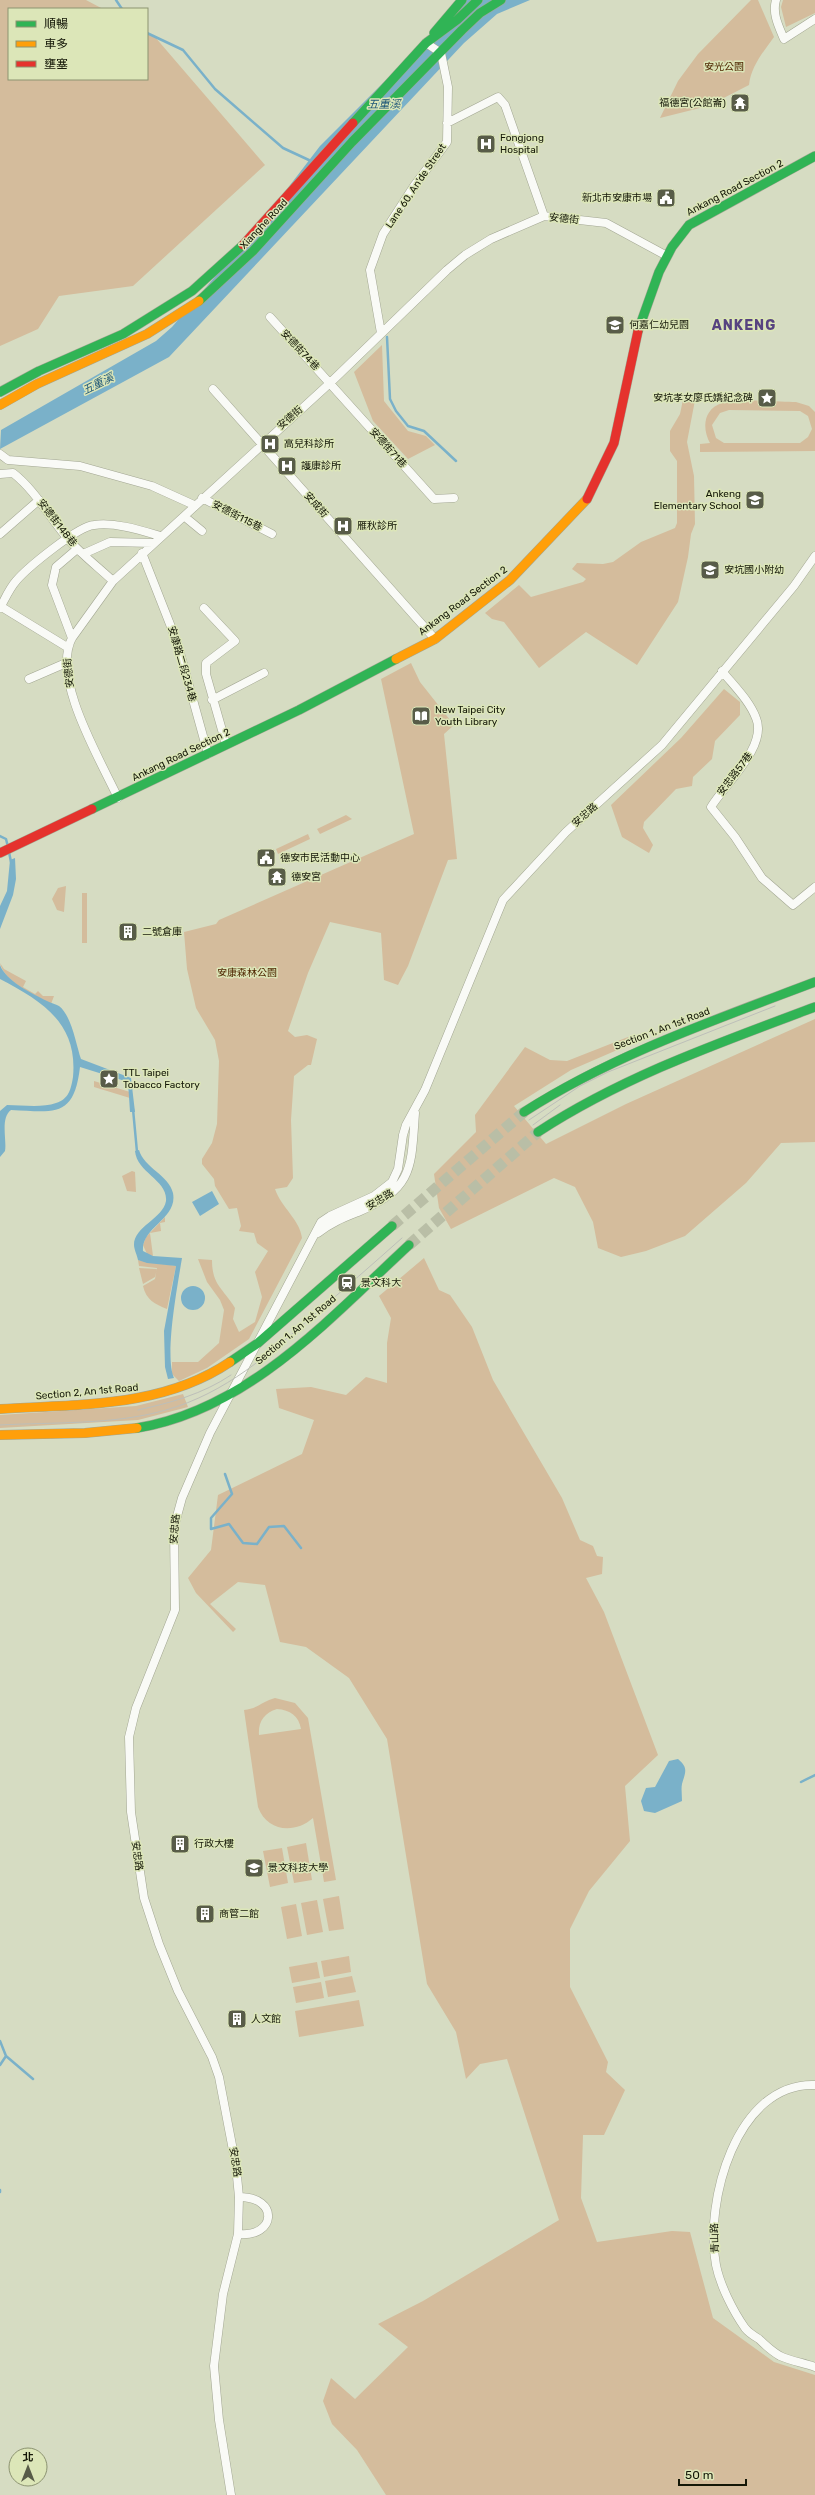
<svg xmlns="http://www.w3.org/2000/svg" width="815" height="2495" viewBox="0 0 815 2495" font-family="Rubik,'Noto Sans TC',sans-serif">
  <rect width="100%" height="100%" fill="#d6dcc2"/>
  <!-- green -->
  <path fill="#d4bc9c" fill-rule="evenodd" d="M 0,0 L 86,0 L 103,9 L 9,9 L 9,79 L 147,79 L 147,33 L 155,37 L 265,165 L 133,286 L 59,296 L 38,329 L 0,346 Z
    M 751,0 L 758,0 L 774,37 C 764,51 751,66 749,85 L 708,106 L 660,118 L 678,81 L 698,54 Z
    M 783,0 L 815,0 L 815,13 L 786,27 L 781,7 Z
    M 382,345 L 384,401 L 408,431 L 426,436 L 435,445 L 408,459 L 373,421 L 354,372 Z
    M 684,395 L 696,395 L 687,442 L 694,476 L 695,524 L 691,534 L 688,557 L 678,602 L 637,665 L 586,632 L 539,668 L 504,622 L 492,619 L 485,613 L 519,585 L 531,597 L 583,582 L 586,579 L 572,569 L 577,563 L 603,564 L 613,562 L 641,542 L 675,528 L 677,523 L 677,461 L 670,451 L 670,431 L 680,414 Z
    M 796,402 L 809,406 L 815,412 L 815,451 L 700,452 L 700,444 L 710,443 C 702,429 703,409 722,403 C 738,398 777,402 796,402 ZM 729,410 L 800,411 L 808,416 L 812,429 L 808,437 L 800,443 L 724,443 L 716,438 L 712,425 L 720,413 Z
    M 411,663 L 420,682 L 454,725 L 444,734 L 457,859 L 448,860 L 408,966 L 398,985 L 384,980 L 381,933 L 330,922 L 308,973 L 288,1031 L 295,1037 L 307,1035 L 317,1039 L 311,1065 L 308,1065 L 294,1076 L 291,1120 L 293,1178 L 287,1187 L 275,1189 C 281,1207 300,1220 302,1238 L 249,1339 L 207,1368 L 179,1381 L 172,1374 L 172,1362 L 198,1362 L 219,1343 L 224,1310 L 220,1300 L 207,1282 L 198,1259 L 212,1260 C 212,1286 224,1289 235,1308 L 233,1319 L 239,1332 L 255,1322 L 262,1297 L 255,1272 L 268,1251 L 257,1243 L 254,1233 L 239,1231 L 241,1226 L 237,1208 L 229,1209 L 215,1186 L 214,1179 L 202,1164 L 202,1159 L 212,1143 L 217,1124 L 219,1061 L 215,1040 L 196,1008 L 187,969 L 184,932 L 216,924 L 219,920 L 414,834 L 381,679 Z
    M 724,689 L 740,702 L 740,715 L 715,741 L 712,759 L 693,777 L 692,786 L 676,789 L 644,822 L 643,828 L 653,845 L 649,853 L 622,837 L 611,805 L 681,738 Z
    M 346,815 L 352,819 L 320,834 L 317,829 Z
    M 308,834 L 310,839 L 278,854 L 276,849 Z
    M 66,886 L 64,912 L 57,910 L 52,899 L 58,888 Z
    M 82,893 L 87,893 L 87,943 L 82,943 Z
    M 0,963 L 4,969 L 26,981 L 23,987 L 35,994 L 38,991 L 43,996 L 54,996 L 51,1004 C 35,995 4,982 0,963 Z
    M 815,1019 L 815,1142 L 781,1143 L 746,1183 L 685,1236 L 646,1251 L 621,1257 L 598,1248 L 593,1222 L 575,1187 L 554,1178 L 451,1229 L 439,1208 L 434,1174 L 476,1132 L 475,1115 L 525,1047 L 550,1060 L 567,1061 L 628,1037 L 631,1044 L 571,1070 L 514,1106 L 546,1144 L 626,1104 Z
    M 94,1081 L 130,1092 L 130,1098 L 94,1087 Z
    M 132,1171 L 135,1172 L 136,1192 L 127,1191 L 122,1176 Z
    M 165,1217 L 165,1222 L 160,1223 L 161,1231 L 150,1233 L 153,1256 L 147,1254 L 143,1245 L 146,1237 Z
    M 424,1258 L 439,1290 L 450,1295 L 472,1327 L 493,1380 L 562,1498 L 580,1540 L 593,1546 L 597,1556 L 603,1557 L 602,1574 L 586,1578 L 604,1612 L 658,1755 L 625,1786 L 630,1841 L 589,1891 L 570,1929 L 570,1987 L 608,2062 L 606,2072 L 625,2090 L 604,2135 L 583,2135 L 581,2198 L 597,2242 L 672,2231 L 690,2232 L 713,2318 L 774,2362 L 815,2375 L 815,2495 L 386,2495 L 357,2450 L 332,2424 L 323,2401 L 331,2378 L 355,2399 L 408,2347 L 378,2324 L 423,2301 L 559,2220 L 507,2059 L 480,2064 L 466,2079 L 456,2032 L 427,1984 L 387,1739 L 349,1678 L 306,1647 L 280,1642 L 265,1585 L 238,1582 L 210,1604 L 236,1629 L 233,1632 L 196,1593 L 188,1578 L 211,1550 L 218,1495 L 302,1454 L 314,1420 L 279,1408 L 276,1389 L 311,1387 L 346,1395 L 366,1377 L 387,1383 L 387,1343 L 391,1318 L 379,1296 Z
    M 138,1260 L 176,1266 L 167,1309 C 155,1304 146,1300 143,1286 L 155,1279 L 157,1268 L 139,1266 Z
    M 139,1268 L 157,1269 L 155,1277 L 143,1284 Z
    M 183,1394 L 188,1407 L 138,1420 L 0,1428 L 0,1415 L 136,1406 Z
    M 275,1698 L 295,1703 L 308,1718 L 336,1880 L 324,1882 L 313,1818 C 295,1834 267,1832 258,1807 L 244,1710 C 257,1709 263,1701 275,1698 ZM 277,1709 C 290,1710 299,1716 301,1729 L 259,1735 C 258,1722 264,1713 277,1709 Z
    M 306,1843 L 312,1880 L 294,1883 L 287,1847 Z
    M 282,1848 L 288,1883 L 270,1887 L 263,1851 Z
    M 339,1896 L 344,1929 L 329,1931 L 323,1899 Z
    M 317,1900 L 323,1932 L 307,1935 L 301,1903 Z
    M 296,1904 L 302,1936 L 287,1939 L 281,1907 Z
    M 349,1956 L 351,1972 L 324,1977 L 321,1961 Z
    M 317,1962 L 320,1978 L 292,1983 L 289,1967 Z
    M 352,1976 L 356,1992 L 328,1997 L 325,1981 Z
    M 321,1982 L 324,1998 L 296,2003 L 293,1987 Z
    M 359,2000 L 364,2026 L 299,2037 L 295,2011 Z"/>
  <!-- water -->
  <path fill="#7ab1c9" d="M 466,0 L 530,0 L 497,14 L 464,43 L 169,357 L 0,449 L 1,430 L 156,341 L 172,327 L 261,223 L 320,146 Z
    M 15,858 L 16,879 L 13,895 L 0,929 L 0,906 L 7,891 L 10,860 Z
    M 0,965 C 6,981 31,993 47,1001 C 50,1003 56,1004 59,1006 C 72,1016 76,1045 81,1059 L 131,1078 L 135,1112 L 130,1112 L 128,1082 L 80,1067 C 74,1118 55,1112 11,1110 C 0,1118 7,1140 5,1151 L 0,1157 L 0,1111 L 7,1105 C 22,1105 42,1108 56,1103 C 69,1099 71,1089 73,1077 C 78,1023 42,1001 0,979 Z
    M 139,1150 C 144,1168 169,1175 173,1193 C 178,1219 141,1227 143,1251 L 153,1256 L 182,1258 C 178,1283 164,1356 174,1378 L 168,1379 L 165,1367 L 164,1331 L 176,1266 L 147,1263 L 138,1260 C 137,1255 134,1249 134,1245 C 134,1226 163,1219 166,1201 C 168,1180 137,1173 135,1151 Z
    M 212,1191 L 219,1204 L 200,1216 L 192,1202 Z
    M181 1298a12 12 0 1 1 24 0a12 12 0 1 1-24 0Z
    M 678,1759 C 689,1768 685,1773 682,1784 C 681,1789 682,1795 682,1801 L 655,1813 L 644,1811 L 641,1801 L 646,1788 L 655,1787 L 669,1761 Z"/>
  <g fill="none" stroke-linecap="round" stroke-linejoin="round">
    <!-- stream -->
    <path stroke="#7ab1c9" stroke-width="2.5" d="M 116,0 L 122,9
      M 147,33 L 183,50 L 215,89 L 283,148 L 311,161
      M 387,337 L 390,399 L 396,411 L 408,426 L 424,431 L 456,461
      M 0,836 L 6,839 L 8,847
      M 9,852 L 11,862
      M 133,1109 L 137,1152
      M 225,1474 L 232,1494 L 211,1518 L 211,1529 L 229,1524 L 243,1543 L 257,1544 L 269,1527 L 284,1526 L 301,1548
      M 801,1782 L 815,1775
      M 0,2041 L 6,2056 L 0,2065
      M 6,2056 L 33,2079
      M 0,2190 L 0,2192"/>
    <!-- secondary-tunnel -->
    <path stroke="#b9bea6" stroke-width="11" stroke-dasharray="11 5.5" stroke-linecap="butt" d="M 392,1226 L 524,1112
      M 409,1245 L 538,1132"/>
    <!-- street casing -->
    <g stroke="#a2a692" stroke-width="9">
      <path id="street" d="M 776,0 C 772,14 779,27 784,39 L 815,19
        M 447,123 L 498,97 L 505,105 L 544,216
        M 270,317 L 434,499 L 454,498
        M 381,333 L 370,270 L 383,234 L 414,186 L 447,142 L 448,87 L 441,53 L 426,43
        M 213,389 L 435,639
        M 0,454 L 8,460 L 80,466 L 152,486 L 194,505
        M 0,474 L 13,473 C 36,491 49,517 68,539 C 81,554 98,567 113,581
        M 202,498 L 272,534
        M 185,517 L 202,531
        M 0,534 L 39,500
        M 142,553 L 177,642 L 208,754
        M 83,554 L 110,542 L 153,543
        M 0,606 L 67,647
        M 0,608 C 5,599 9,589 16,581 C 27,568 78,526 94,525 C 115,522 140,530 160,536
        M 204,608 L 235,641 L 206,663 L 206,674 L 226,744
        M 72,638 L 52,585 L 56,567 L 77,549
        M 722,671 C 734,686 749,700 756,718 C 768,746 725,784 711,807 L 735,837 L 762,878 L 793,905 L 815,887
        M 29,679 L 66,663
        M 212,700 L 264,673
        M 118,798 C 100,759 51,678 72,638 L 113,581 L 330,383 L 447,270 L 465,255 L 491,239 L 544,216 L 606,223 L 667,256
        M 318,1233 C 330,1223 343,1218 358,1212 C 414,1188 411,1168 415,1113
        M 815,2085 C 736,2082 704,2203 716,2265 C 720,2285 733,2311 745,2328 C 748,2332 754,2336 759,2339 C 765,2345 773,2352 780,2356 C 791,2361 804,2363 815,2367
        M 238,2234 C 276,2238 280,2197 239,2197
        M 231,2495 L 219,2420 L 214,2366 L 223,2294 L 238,2234 L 239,2197 L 236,2166 L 219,2077 L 212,2057 L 178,1991 L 159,1944 L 144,1898 L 131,1812 L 129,1737 L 136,1708 L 175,1610 L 174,1527 L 182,1498 L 210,1433 L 321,1222 L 330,1216 L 374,1196 L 392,1182 L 398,1169 L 403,1135 L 406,1125 L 425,1090 L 503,900 L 566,832 L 662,745 L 794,586 L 815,556"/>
    </g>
    <!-- fast casing -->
    <g stroke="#a2a692" stroke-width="10">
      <path id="fast" d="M 434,33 L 462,0
        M 353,123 L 426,43 L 457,20 L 478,0
        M 199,301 L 253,251 L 352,142 L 462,30 L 480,13 L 501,0
        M 638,331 L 659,272 L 672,247 L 689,225 L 815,156
        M 0,392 L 39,371 L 123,334 L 192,291 L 243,245
        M 92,809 L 299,710 L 396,659
        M 524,1112 C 615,1054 715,1020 815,982
        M 538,1132 C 624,1076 719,1043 815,1007
        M 230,1362 L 258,1343 L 392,1226
        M 137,1428 C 248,1410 330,1318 409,1245"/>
    </g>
    <!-- slow casing -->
    <g stroke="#a2a692" stroke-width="10">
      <path id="slow" d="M 0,405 L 37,384 L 147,334 L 199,301
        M 396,659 L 435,639 L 510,580 L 587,499
        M 0,1409 C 79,1404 162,1408 230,1362
        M 0,1435 L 85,1433 L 137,1428"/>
    </g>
    <!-- jam casing -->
    <g stroke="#a2a692" stroke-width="10">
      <path id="jam" d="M 243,245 L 353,123
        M 587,499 L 614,443 L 638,331
        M 0,853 L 92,809"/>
    </g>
    <!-- street -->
    <use href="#street" stroke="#f9faf6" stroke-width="8"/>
    <!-- fast -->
    <use href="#fast" stroke="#30b455" stroke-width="9"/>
    <!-- slow -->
    <use href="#slow" stroke="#ff9f0a" stroke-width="9"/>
    <!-- jam -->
    <use href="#jam" stroke="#e5322d" stroke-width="9"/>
    <!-- tram -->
    <path stroke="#bdbfb9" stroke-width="1" d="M 529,1120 L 580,1086 L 608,1072 L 775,1006
      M 533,1125 L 560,1105
      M 138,1410 C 170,1403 203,1394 231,1375
      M 0,1425 C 54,1422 114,1425 166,1410 C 226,1393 269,1354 315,1314 C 344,1289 373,1264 402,1238"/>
  </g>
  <!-- icons -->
  <defs>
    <g id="temple-square" transform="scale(1)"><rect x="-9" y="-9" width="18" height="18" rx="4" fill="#585c48" stroke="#dce6b8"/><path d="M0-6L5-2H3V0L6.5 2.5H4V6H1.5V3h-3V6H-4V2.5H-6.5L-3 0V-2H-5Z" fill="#fff"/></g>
    <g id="hospital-square" transform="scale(1)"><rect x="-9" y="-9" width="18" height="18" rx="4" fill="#585c48" stroke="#dce6b8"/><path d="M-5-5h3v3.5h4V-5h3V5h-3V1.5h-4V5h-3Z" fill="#fff"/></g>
    <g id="civic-square" transform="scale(1)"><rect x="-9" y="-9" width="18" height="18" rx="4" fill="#585c48" stroke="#dce6b8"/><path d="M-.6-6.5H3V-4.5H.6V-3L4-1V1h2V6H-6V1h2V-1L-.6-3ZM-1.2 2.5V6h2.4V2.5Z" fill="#fff"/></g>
    <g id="school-square" transform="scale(1)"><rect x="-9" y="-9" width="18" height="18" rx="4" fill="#585c48" stroke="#dce6b8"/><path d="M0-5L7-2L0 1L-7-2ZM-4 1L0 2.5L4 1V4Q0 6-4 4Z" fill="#fff"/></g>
    <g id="sight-square" transform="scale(1)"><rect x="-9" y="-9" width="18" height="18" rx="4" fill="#585c48" stroke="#dce6b8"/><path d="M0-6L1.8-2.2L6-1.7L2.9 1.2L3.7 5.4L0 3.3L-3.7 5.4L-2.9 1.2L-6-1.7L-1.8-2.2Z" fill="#fff"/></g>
    <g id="library-square" transform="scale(1)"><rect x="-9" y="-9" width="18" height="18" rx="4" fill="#585c48" stroke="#dce6b8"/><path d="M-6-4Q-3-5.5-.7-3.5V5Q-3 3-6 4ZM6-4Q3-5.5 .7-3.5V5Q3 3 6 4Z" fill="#fff"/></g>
    <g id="building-square" transform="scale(1)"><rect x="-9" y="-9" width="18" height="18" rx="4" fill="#585c48" stroke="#dce6b8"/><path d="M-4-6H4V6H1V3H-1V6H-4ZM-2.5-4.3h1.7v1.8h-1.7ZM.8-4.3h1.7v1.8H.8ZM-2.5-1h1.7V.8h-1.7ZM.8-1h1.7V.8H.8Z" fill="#fff"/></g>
    <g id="station-square" transform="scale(1)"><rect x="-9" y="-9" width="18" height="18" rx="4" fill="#585c48" stroke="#dce6b8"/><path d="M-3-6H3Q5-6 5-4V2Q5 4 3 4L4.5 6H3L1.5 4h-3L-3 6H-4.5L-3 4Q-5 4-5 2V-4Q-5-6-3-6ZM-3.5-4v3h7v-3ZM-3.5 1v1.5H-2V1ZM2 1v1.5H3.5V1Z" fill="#fff"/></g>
    <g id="university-square" transform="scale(1)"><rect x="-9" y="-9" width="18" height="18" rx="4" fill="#585c48" stroke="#dce6b8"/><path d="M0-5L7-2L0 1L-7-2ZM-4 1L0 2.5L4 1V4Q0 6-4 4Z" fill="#fff"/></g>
  </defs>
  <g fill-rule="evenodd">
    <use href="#temple-square" x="740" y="103"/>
    <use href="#hospital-square" x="486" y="144"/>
    <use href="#civic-square" x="666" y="198"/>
    <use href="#school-square" x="615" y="325"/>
    <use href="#sight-square" x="767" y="398"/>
    <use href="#hospital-square" x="270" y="444"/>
    <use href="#hospital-square" x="287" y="466"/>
    <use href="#school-square" x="755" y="500"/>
    <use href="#hospital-square" x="343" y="526"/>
    <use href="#school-square" x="710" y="570"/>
    <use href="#library-square" x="421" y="716"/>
    <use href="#civic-square" x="266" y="858"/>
    <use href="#temple-square" x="277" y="877"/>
    <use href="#building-square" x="128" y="932"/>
    <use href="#sight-square" x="109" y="1079"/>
    <use href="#station-square" x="347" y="1283"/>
    <use href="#building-square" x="180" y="1844"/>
    <use href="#university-square" x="254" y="1868"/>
    <use href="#building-square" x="205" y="1914"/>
    <use href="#building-square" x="237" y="2019"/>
  </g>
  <g text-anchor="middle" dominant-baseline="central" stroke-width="3" stroke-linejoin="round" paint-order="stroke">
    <!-- park labels -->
    <g font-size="10" fill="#4f2600" stroke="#dce6b8">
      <text x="724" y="67">安光公園</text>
      <text x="247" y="973">安康森林公園</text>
    </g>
    <!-- poi labels -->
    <g font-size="10" fill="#141707" stroke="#dce6b8" text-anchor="start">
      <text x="726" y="103" text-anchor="end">福德宮(公館崙)</text>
      <text x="500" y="138">Fongjong<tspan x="500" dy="12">Hospital</tspan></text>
      <text x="652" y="198" text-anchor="end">新北市安康市場</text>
      <text x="629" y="325">何嘉仁幼兒園</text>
      <text x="753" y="398" text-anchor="end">安坑孝女廖氏嬌紀念碑</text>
      <text x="284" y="444">高兒科診所</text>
      <text x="301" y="466">護康診所</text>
      <text x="741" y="494" text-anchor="end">Ankeng<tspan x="741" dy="12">Elementary School</tspan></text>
      <text x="357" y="526">雁秋診所</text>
      <text x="724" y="570">安坑國小附幼</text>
      <text x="435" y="710">New Taipei City<tspan x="435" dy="12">Youth Library</tspan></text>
      <text x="280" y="858">德安市民活動中心</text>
      <text x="291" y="877">德安宮</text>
      <text x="142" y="932">二號倉庫</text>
      <text x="123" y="1073">TTL Taipei<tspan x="123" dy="12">Tobacco Factory</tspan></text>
      <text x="361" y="1283">景文科大</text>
      <text x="194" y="1844">行政大樓</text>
      <text x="268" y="1868">景文科技大學</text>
      <text x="219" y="1914">商管二館</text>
      <text x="251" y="2019">人文館</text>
    </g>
    <!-- street labels -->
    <g font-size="10" fill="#141707" stroke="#dce6b8">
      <text transform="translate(416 186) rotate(-56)">Lane 60, An'de Street</text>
      <text transform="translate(735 188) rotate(-28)">Ankang Road Section 2</text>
      <text transform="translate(564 219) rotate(6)">安德街</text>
      <text transform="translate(264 224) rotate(-47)">Xianghe Road</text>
      <text transform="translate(300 350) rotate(47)">安德街74巷</text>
      <text transform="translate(290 418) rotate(-41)">安德街</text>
      <text transform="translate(388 448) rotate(48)">安德街71巷</text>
      <text transform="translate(316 505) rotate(48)">安成街</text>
      <text transform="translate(237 516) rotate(27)">安德街115巷</text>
      <text transform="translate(57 523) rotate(52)">安德街148巷</text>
      <text transform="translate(463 601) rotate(-37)">Ankang Road Section 2</text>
      <text transform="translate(182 664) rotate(74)">安康路二段234巷</text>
      <text transform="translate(69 673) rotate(-96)">安德街</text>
      <text transform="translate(181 755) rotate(-26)">Ankang Road Section 2</text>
      <text transform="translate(735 774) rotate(-53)">安忠路57巷</text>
      <text transform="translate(585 815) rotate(-42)">安忠路</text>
      <text transform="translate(662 1029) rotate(-21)">Section 1, An 1st Road</text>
      <text transform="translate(380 1200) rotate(-31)">安忠路</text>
      <text transform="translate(296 1330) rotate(-40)">Section 1, An 1st Road</text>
      <text transform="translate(87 1392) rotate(-5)">Section 2, An 1st Road</text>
      <text transform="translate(175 1529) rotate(-85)">安忠路</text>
      <text transform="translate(137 1856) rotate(82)">安忠路</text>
      <text transform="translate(235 2162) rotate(81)">安忠路</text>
      <text transform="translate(715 2238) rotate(-92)">青山路</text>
    </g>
    <!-- water labels -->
    <g font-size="11" font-style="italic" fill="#205878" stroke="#dce6b8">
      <text x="384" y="104">五重溪</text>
      <text transform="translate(98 384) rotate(-26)">五重溪</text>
    </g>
    <!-- district labels -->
    <g font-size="14" font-weight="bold" letter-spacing="1" fill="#574380" stroke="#dce6b8">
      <text x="744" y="325">ANKENG</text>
    </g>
  </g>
  <!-- legend -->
  <rect x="8" y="8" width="140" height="72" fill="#dce6b8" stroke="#8c9371"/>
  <rect x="16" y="21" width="20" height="6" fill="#30b455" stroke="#8c9371"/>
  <text x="44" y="28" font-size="12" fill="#141707">順暢</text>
  <rect x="16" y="41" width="20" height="6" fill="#ff9f0a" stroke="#8c9371"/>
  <text x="44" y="48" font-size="12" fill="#141707">車多</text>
  <rect x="16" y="61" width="20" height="6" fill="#e5322d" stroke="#8c9371"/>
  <text x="44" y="68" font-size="12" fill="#141707">壅塞</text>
  <!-- north arrow -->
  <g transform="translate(28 2467)"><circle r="19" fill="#dce6b8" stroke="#8c9371"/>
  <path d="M0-3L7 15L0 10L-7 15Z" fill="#585c48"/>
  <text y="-6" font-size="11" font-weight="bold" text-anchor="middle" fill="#141707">北</text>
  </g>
  <!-- scale -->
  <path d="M679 2479v6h67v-6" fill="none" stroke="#141707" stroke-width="2"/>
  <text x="685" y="2479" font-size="12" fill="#141707" stroke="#dce6b8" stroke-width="3" paint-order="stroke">50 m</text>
</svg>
